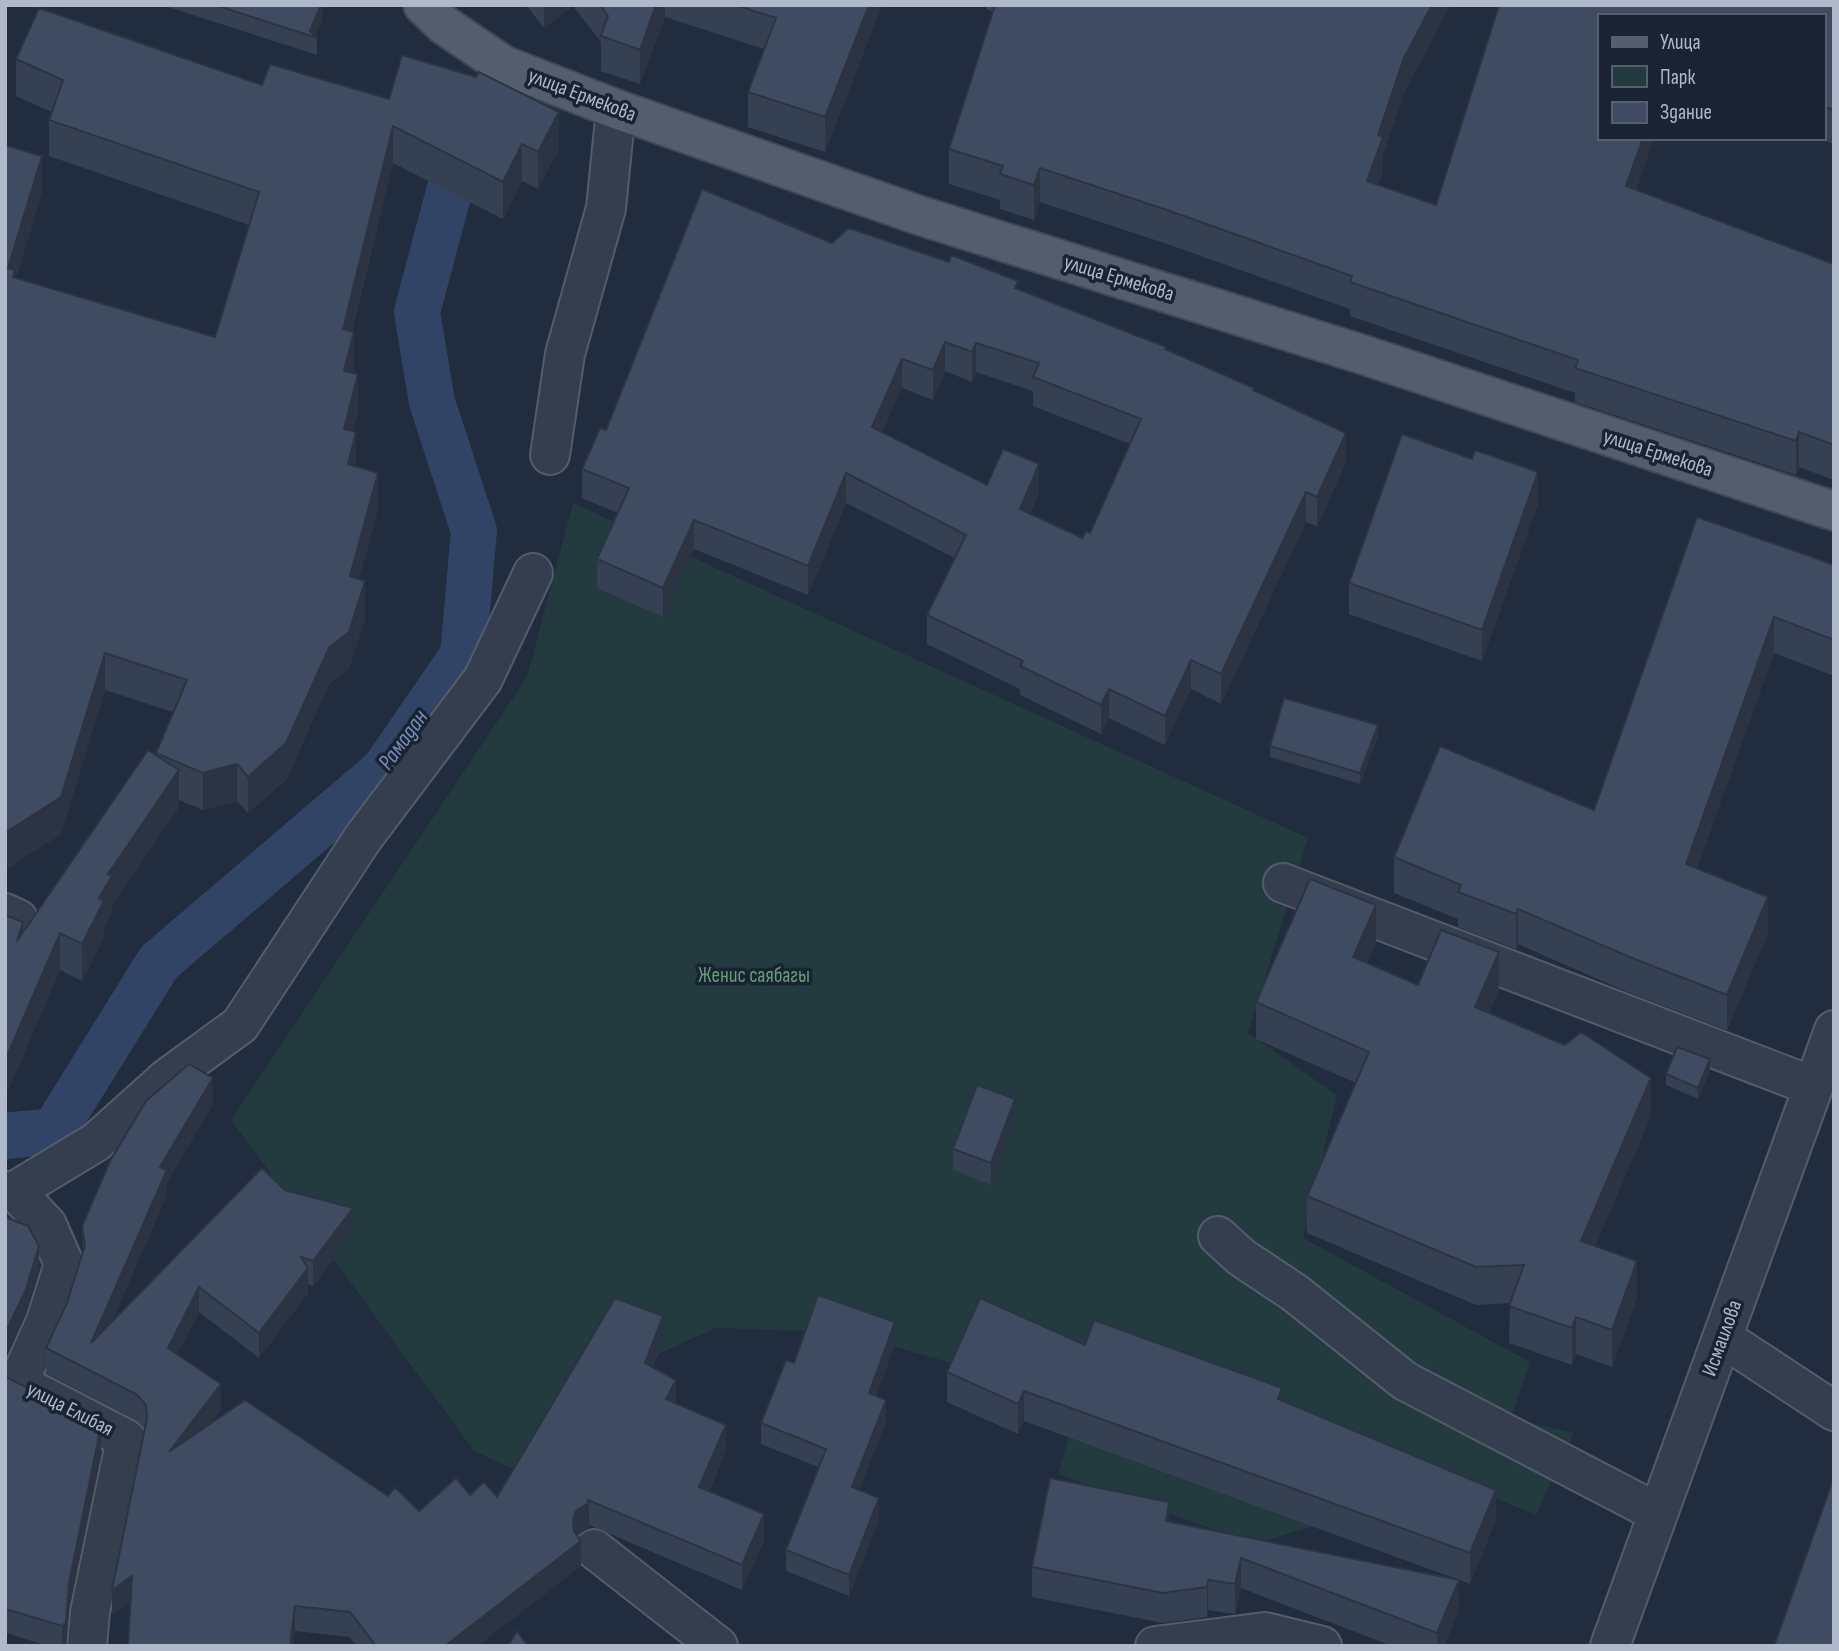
<svg xmlns="http://www.w3.org/2000/svg" width="1839" height="1651" viewBox="0 0 1839 1651" font-family="'Sofia Sans Condensed',sans-serif">
  <rect width="100%" height="100%" fill="#212c3e"/>
  <!-- green -->
  <path fill="#233a3f" d="M 573,503 L 1308,838 L 1248,1033 L 1337,1095 L 1303,1238 L 1530,1362 L 1511,1418 L 1574,1433 L 1536,1515 L 1359,1442 L 1347,1516 L 1254,1544 L 1058,1474 L 1080,1400 L 847,1333 L 716,1328 L 609,1376 L 546,1484 L 474,1451 L 231,1120 L 527,677 Z"/>
  <g fill="none" stroke-linecap="round" stroke-linejoin="round">
    <!-- canal -->
    <path stroke="#314465" stroke-width="46" d="M 5,1136 L 54,1131 L 159,962 L 384,770 L 463,655 L 474,531 L 432,402 L 417,312 L 449,192"/>
    <!-- minor casing -->
    <g stroke="#535c6c" stroke-width="42">
      <path id="minor" d="M 550,455 L 565,354 L 606,208 L 616,109
        M 1283,883 L 1812,1086
        M 5,913 L 18,919
        M 5,1191 L 15,1191 L 96,1142 L 166,1079 L 240,1025 L 363,838 L 483,679 L 533,573
        M 15,1191 L 47,1225 L 64,1264 L 46,1321 L 18,1383 L 126,1439 L 90,1612 L 87,1646
        M 1218,1236 L 1241,1257 L 1295,1293 L 1405,1381 L 1658,1513
        M 1723,1338 L 1834,1411
        M 594,1549 L 718,1646
        M 1155,1646 L 1265,1632 L 1322,1646
        M 1610,1646 L 1834,1030"/>
    </g>
    <!-- major casing -->
    <g stroke="#3e4757" stroke-width="42">
      <path id="major" d="M 423,5 L 444,25 L 503,65 L 616,109 L 918,215 L 1364,355 L 1834,511"/>
    </g>
    <!-- minor -->
    <use href="#minor" stroke="#353e4e" stroke-width="38"/>
    <!-- major -->
    <use href="#major" stroke="#535d6e" stroke-width="38"/>
  </g>
  <!-- wall -->
  <path fill="#364053" fill-rule="evenodd" d="M 162,5 L 322,5 L 322,21 L 315,36 L 317,38 L 317,55 Z
    M 526,5 L 882,5 L 825,152 L 748,127 L 748,92 L 764,49 L 665,17 L 640,84 L 601,71 L 601,42 L 573,6 L 544,28 Z
    M 986,5 L 1450,5 L 1404,93 L 1383,155 L 1383,171 L 1378,185 L 1436,205 L 1499,5 L 1834,5 L 1834,144 L 1817,138 L 1823,138 L 1823,16 L 1599,16 L 1636,190 L 1834,264 L 1834,480 L 1799,467 L 1796,475 L 1575,402 L 1575,393 L 1350,316 L 1350,309 L 1170,245 L 1040,202 L 1034,220 L 1000,209 L 1000,200 L 949,184 L 949,149 L 993,12 L 986,9 Z
    M 16,59 L 262,85 L 559,149 L 538,189 L 522,181 L 503,219 L 393,163 L 352,331 L 354,368 L 353,373 L 358,411 L 353,431 L 356,467 L 378,509 L 359,579 L 365,618 L 349,669 L 329,684 L 286,780 L 248,813 L 237,801 L 203,810 L 179,800 L 179,807 L 112,905 L 112,913 L 104,927 L 104,937 L 82,981 L 60,970 L 7,1093 L 5,1092 L 5,915 L 23,933 L 156,755 L 173,712 L 105,690 L 61,834 L 5,870 L 5,145 L 42,193 L 16,278 L 215,337 L 249,225 L 49,156 L 49,120 L 52,112 L 16,96 Z
    M 832,243 L 1018,289 L 1166,350 L 1254,390 L 1346,462 L 1317,526 L 1306,522 L 1221,704 L 1191,689 L 1165,745 L 1109,718 L 1101,734 L 1020,695 L 1020,689 L 927,644 L 927,615 L 955,558 L 846,503 L 808,595 L 694,549 L 663,617 L 597,588 L 597,559 L 618,513 L 582,498 L 582,469 L 606,430 ZM 945,371 L 972,382 L 976,372 L 1033,391 L 1033,406 L 1130,444 L 1090,533 L 1082,538 L 1030,514 L 1039,493 L 987,485 L 882,432 L 902,388 L 933,400 Z
    M 1538,504 L 1482,661 L 1349,614 L 1349,583 Z
    M 1697,517 L 1834,565 L 1834,676 L 1774,653 L 1697,868 L 1768,933 L 1727,1030 L 1632,994 L 1518,944 L 1516,949 L 1458,927 L 1458,919 L 1394,893 L 1394,857 L 1594,810 Z
    M 1378,736 L 1360,784 L 1270,757 L 1270,746 Z
    M 1376,942 L 1367,963 L 1418,985 L 1499,989 L 1489,1013 L 1651,1116 L 1595,1246 L 1637,1298 L 1612,1367 L 1576,1354 L 1572,1365 L 1509,1343 L 1510,1303 L 1476,1305 L 1307,1233 L 1307,1196 L 1356,1083 L 1256,1039 L 1256,1002 Z
    M 1710,1070 L 1698,1099 L 1666,1085 L 1666,1074 Z
    M 213,1104 L 167,1182 L 167,1195 L 111,1323 L 285,1190 L 353,1233 L 313,1286 L 308,1284 L 308,1293 L 259,1358 L 199,1312 L 177,1354 L 221,1409 L 208,1426 L 388,1496 L 419,1511 L 470,1495 L 497,1497 L 663,1341 L 653,1367 L 676,1403 L 726,1450 L 709,1491 L 764,1540 L 742,1590 L 589,1525 L 589,1528 L 577,1536 L 581,1566 L 477,1646 L 356,1646 L 350,1637 L 295,1631 L 130,1602 L 112,1615 L 145,1429 L 136,1420 L 46,1373 L 46,1348 L 67,1303 L 83,1253 L 82,1226 Z
    M 1015,1121 L 991,1185 L 953,1170 L 953,1149 Z
    M 895,1344 L 876,1396 L 886,1422 L 859,1490 L 879,1520 L 849,1596 L 786,1571 L 786,1550 L 818,1467 L 761,1444 L 761,1423 L 794,1363 Z
    M 1085,1345 L 1282,1401 L 1496,1520 L 1470,1584 L 1024,1421 L 1018,1434 L 947,1402 L 947,1372 Z
    M 5,1375 L 101,1451 L 69,1608 L 66,1646 L 48,1646 L 6,1633 L 5,1641 Z
    M 1169,1522 L 1459,1610 L 1444,1646 L 1392,1646 L 1241,1588 L 1235,1614 L 1208,1610 L 1207,1617 L 1163,1623 L 1032,1597 L 1032,1567 Z"/>
  <!-- shaded-wall -->
  <path fill="#2c3443" d="M 321,5 L 322,21 L 315,37 L 310,31 Z
    M 544,5 L 573,5 L 573,6 L 544,28 Z
    M 656,5 L 665,5 L 665,17 L 640,84 L 640,50 Z
    M 869,5 L 882,5 L 825,152 L 825,117 Z
    M 1432,5 L 1450,5 L 1404,93 L 1383,155 L 1383,171 L 1367,215 L 1367,181 L 1378,135 L 1404,58 Z
    M 559,112 L 559,149 L 538,189 L 538,152 Z
    M 393,126 L 393,163 L 343,366 L 343,329 Z
    M 1643,138 L 1654,138 L 1626,221 L 1626,186 Z
    M 522,144 L 522,181 L 503,219 L 503,182 Z
    M 42,156 L 42,193 L 15,283 L 8,268 Z
    M 1040,168 L 1040,202 L 1034,220 L 1034,185 Z
    M 354,332 L 354,368 L 344,408 L 344,371 Z
    M 945,342 L 945,371 L 933,400 L 933,370 Z
    M 976,343 L 976,372 L 972,382 L 972,352 Z
    M 902,359 L 902,388 L 872,456 L 872,427 Z
    M 358,374 L 358,411 L 344,466 L 344,429 Z
    M 356,432 L 356,469 L 348,464 Z
    M 1799,432 L 1799,467 L 1796,475 L 1796,441 Z
    M 1346,433 L 1346,462 L 1317,526 L 1317,497 Z
    M 1039,464 L 1039,493 L 1020,538 L 1020,509 Z
    M 1538,472 L 1538,504 L 1482,661 L 1482,630 Z
    M 378,473 L 378,509 L 350,613 L 350,576 Z
    M 846,473 L 846,503 L 808,595 L 808,566 Z
    M 1306,492 L 1306,522 L 1221,704 L 1221,674 Z
    M 694,520 L 694,549 L 663,617 L 663,588 Z
    M 365,581 L 365,618 L 349,669 L 329,684 L 286,780 L 248,813 L 248,777 L 329,648 Z
    M 1774,617 L 1774,653 L 1686,899 L 1686,864 Z
    M 105,653 L 105,690 L 61,834 L 5,870 L 5,833 Z
    M 1191,660 L 1191,689 L 1165,745 L 1165,716 Z
    M 1109,689 L 1109,718 L 1101,734 L 1101,705 Z
    M 1378,725 L 1378,736 L 1360,784 L 1360,773 Z
    M 237,764 L 237,801 L 203,810 L 203,773 Z
    M 179,770 L 179,807 L 112,905 L 112,913 L 104,927 L 104,937 L 82,981 L 82,944 L 108,874 Z
    M 1768,897 L 1768,933 L 1727,1030 L 1727,995 Z
    M 1376,905 L 1376,942 L 1353,994 L 1353,957 Z
    M 1518,909 L 1518,944 L 1516,949 L 1516,914 Z
    M 23,922 L 23,959 L 17,941 Z
    M 60,933 L 60,970 L 7,1093 L 7,1056 Z
    M 1499,952 L 1499,989 L 1475,1044 L 1475,1007 Z
    M 1710,1059 L 1710,1070 L 1698,1099 L 1698,1088 Z
    M 213,1078 L 213,1104 L 167,1182 L 167,1195 L 91,1368 L 91,1343 L 160,1167 Z
    M 1651,1078 L 1651,1116 L 1581,1279 L 1581,1241 Z
    M 1015,1099 L 1015,1121 L 991,1185 L 991,1163 Z
    M 353,1208 L 353,1233 L 313,1286 L 313,1261 Z
    M 39,1246 L 39,1271 L 26,1313 L 5,1358 L 5,1334 Z
    M 1637,1261 L 1637,1298 L 1612,1367 L 1612,1330 Z
    M 308,1268 L 308,1293 L 259,1358 L 259,1333 Z
    M 199,1287 L 199,1312 L 168,1373 L 168,1348 Z
    M 663,1316 L 663,1341 L 645,1388 L 645,1363 Z
    M 1576,1317 L 1576,1354 L 1572,1365 L 1572,1328 Z
    M 895,1322 L 895,1344 L 869,1415 L 869,1393 Z
    M 676,1380 L 676,1405 L 666,1399 Z
    M 221,1384 L 221,1409 L 169,1477 L 169,1452 Z
    M 1282,1388 L 1282,1419 L 1278,1399 Z
    M 1024,1391 L 1024,1421 L 1018,1434 L 1018,1404 Z
    M 886,1400 L 886,1422 L 852,1509 L 852,1487 Z
    M 726,1425 L 726,1450 L 699,1512 L 699,1487 Z
    M 101,1426 L 101,1451 L 69,1608 L 66,1646 L 62,1646 L 62,1626 L 69,1583 Z
    M 1496,1490 L 1496,1520 L 1470,1584 L 1470,1553 Z
    M 879,1498 L 879,1520 L 849,1596 L 849,1575 Z
    M 1169,1502 L 1169,1532 L 1166,1521 Z
    M 589,1503 L 589,1528 L 576,1536 L 573,1545 L 573,1520 L 576,1511 Z
    M 764,1514 L 764,1540 L 742,1590 L 742,1565 Z
    M 581,1541 L 581,1566 L 477,1646 L 445,1646 Z
    M 1241,1558 L 1241,1588 L 1235,1614 L 1235,1584 Z
    M 132,1576 L 132,1601 L 112,1615 L 112,1590 Z
    M 1208,1580 L 1208,1610 L 1207,1617 L 1207,1587 Z
    M 1459,1580 L 1459,1610 L 1444,1646 L 1437,1646 L 1437,1633 Z
    M 295,1606 L 295,1631 L 293,1646 L 290,1646 Z
    M 6,1609 L 6,1633 L 5,1641 L 5,1616 Z"/>
  <!-- building -->
  <path fill="#3f4b60" stroke="#2c3443" stroke-width="2" fill-rule="evenodd" d="M 215,5 L 321,5 L 310,31 L 317,38 Z
    M 600,5 L 656,5 L 640,50 L 601,36 L 608,16 Z
    M 735,5 L 869,5 L 825,117 L 748,92 L 776,18 Z
    M 995,5 L 1432,5 L 1404,58 L 1378,135 L 1383,137 L 1367,181 L 1436,205 L 1499,5 L 1834,5 L 1834,110 L 1823,106 L 1823,16 L 1599,16 L 1599,138 L 1643,138 L 1626,186 L 1834,264 L 1834,445 L 1799,432 L 1796,441 L 1575,368 L 1578,360 L 1350,282 L 1352,276 L 1170,211 L 1040,168 L 1034,185 L 1000,174 L 1003,166 L 949,149 Z
    M 39,8 L 262,85 L 270,64 L 389,99 L 402,55 L 476,77 L 479,72 L 559,112 L 538,152 L 522,144 L 503,182 L 393,126 L 343,329 L 354,332 L 344,371 L 358,374 L 344,429 L 356,432 L 348,464 L 378,473 L 350,576 L 365,581 L 349,632 L 329,648 L 286,743 L 248,777 L 237,764 L 203,773 L 156,753 L 187,680 L 105,653 L 61,797 L 5,833 L 5,145 L 42,156 L 8,268 L 15,270 L 13,277 L 215,337 L 259,192 L 49,120 L 63,80 L 16,59 Z
    M 702,189 L 832,243 L 849,228 L 949,262 L 951,255 L 1018,281 L 1015,288 L 1166,347 L 1165,349 L 1254,388 L 1253,390 L 1346,433 L 1317,497 L 1306,492 L 1221,674 L 1191,660 L 1165,716 L 1109,689 L 1101,705 L 1020,666 L 1023,661 L 927,615 L 966,535 L 846,473 L 808,566 L 694,520 L 663,588 L 597,559 L 629,488 L 582,469 L 600,428 L 606,430 ZM 945,342 L 972,352 L 976,343 L 1039,363 L 1033,377 L 1141,419 L 1090,533 L 1086,531 L 1082,538 L 1020,509 L 1039,464 L 1003,449 L 987,485 L 872,427 L 902,359 L 933,370 Z
    M 1402,434 L 1472,459 L 1475,450 L 1538,472 L 1482,630 L 1349,583 Z
    M 1697,517 L 1807,555 L 1834,565 L 1834,640 L 1774,617 L 1686,864 L 1768,897 L 1727,995 L 1632,958 L 1518,909 L 1516,914 L 1458,892 L 1461,885 L 1394,857 L 1440,746 L 1594,810 Z
    M 1284,698 L 1378,725 L 1360,773 L 1270,746 Z
    M 148,750 L 179,770 L 108,874 L 112,876 L 99,898 L 104,901 L 82,944 L 60,933 L 7,1056 L 5,1056 L 5,915 L 23,922 L 17,941 Z
    M 1310,879 L 1376,905 L 1353,957 L 1418,985 L 1441,930 L 1499,952 L 1475,1007 L 1565,1045 L 1581,1032 L 1651,1078 L 1581,1241 L 1637,1261 L 1612,1330 L 1576,1317 L 1572,1328 L 1509,1306 L 1524,1265 L 1476,1267 L 1307,1196 L 1369,1052 L 1256,1002 Z
    M 1677,1047 L 1710,1059 L 1698,1088 L 1666,1074 Z
    M 189,1064 L 213,1078 L 160,1167 L 167,1170 L 91,1343 L 262,1168 L 285,1190 L 353,1208 L 313,1261 L 301,1257 L 308,1268 L 259,1333 L 199,1287 L 168,1348 L 221,1384 L 169,1452 L 245,1400 L 388,1496 L 395,1487 L 419,1511 L 456,1478 L 470,1495 L 484,1482 L 497,1497 L 615,1298 L 663,1316 L 645,1363 L 676,1380 L 666,1399 L 726,1425 L 699,1487 L 764,1514 L 742,1565 L 588,1500 L 589,1503 L 576,1511 L 573,1520 L 574,1531 L 581,1541 L 445,1646 L 376,1646 L 350,1612 L 295,1606 L 290,1646 L 128,1645 L 132,1576 L 112,1590 L 147,1418 L 146,1405 L 136,1394 L 46,1348 L 67,1303 L 85,1245 L 82,1226 L 110,1161 L 146,1101 Z
    M 977,1085 L 1015,1099 L 991,1163 L 953,1149 Z
    M 5,1217 L 28,1226 L 39,1246 L 26,1289 L 5,1334 Z
    M 818,1295 L 895,1322 L 869,1393 L 886,1400 L 852,1487 L 879,1498 L 849,1575 L 786,1550 L 826,1449 L 761,1423 L 786,1360 L 794,1363 Z
    M 980,1298 L 1085,1345 L 1094,1320 L 1282,1388 L 1278,1399 L 1496,1490 L 1470,1553 L 1024,1391 L 1018,1404 L 947,1372 Z
    M 5,1375 L 8,1378 L 101,1426 L 69,1583 L 66,1623 L 62,1626 L 6,1609 L 5,1616 Z
    M 1834,1477 L 1834,1646 L 1774,1646 Z
    M 1050,1478 L 1169,1502 L 1166,1521 L 1459,1580 L 1437,1633 L 1241,1558 L 1235,1584 L 1208,1580 L 1207,1587 L 1163,1593 L 1032,1567 Z
    M 517,1631 L 528,1646 L 508,1646 Z"/>
  <g text-anchor="middle" dominant-baseline="central" stroke-width="7" stroke-linejoin="round" paint-order="stroke">
    <!-- street labels -->
    <g font-size="21" fill="#b0b9c9" stroke="#1a2333">
      <text transform="translate(582 95) rotate(21)">улица Ермекова</text>
      <text transform="translate(1119 278) rotate(17)">улица Ермекова</text>
      <text transform="translate(1658 453) rotate(18)">улица Ермекова</text>
      <text transform="translate(1722 1338) rotate(-70)">Исмаилова</text>
      <text transform="translate(70 1409) rotate(27)">улица Елибая</text>
    </g>
    <!-- park labels -->
    <g font-size="21" fill="#659d75" stroke="#1a2333">
      <text x="754" y="975">Женис саябагы</text>
    </g>
    <!-- water labels -->
    <g font-size="23" font-style="italic" fill="#758db4" stroke="#1a2333">
      <text transform="translate(403 740) rotate(-54)">Рамадан</text>
    </g>
  </g>
  <!-- border -->
  <rect width="1839" height="1651" fill="none" stroke="#b0b9c9" stroke-width="14"/>
  <!-- legend -->
  <rect x="1598" y="14" width="228" height="126" fill="#1a2333" stroke="#565f6f" stroke-width="2"/>
  <rect x="1612" y="37" width="35" height="10" fill="#535d6e" stroke="#565f6f" stroke-width="2"/>
  <text x="1660" y="49" font-size="21" fill="#b0b9c9">Улица</text>
  <rect x="1612" y="66" width="35" height="21" fill="#233a3f" stroke="#565f6f" stroke-width="2"/>
  <text x="1660" y="84" font-size="21" fill="#b0b9c9">Парк</text>
  <rect x="1612" y="102" width="35" height="21" fill="#3f4b60" stroke="#565f6f" stroke-width="2"/>
  <text x="1660" y="119" font-size="21" fill="#b0b9c9">Здание</text>
</svg>
